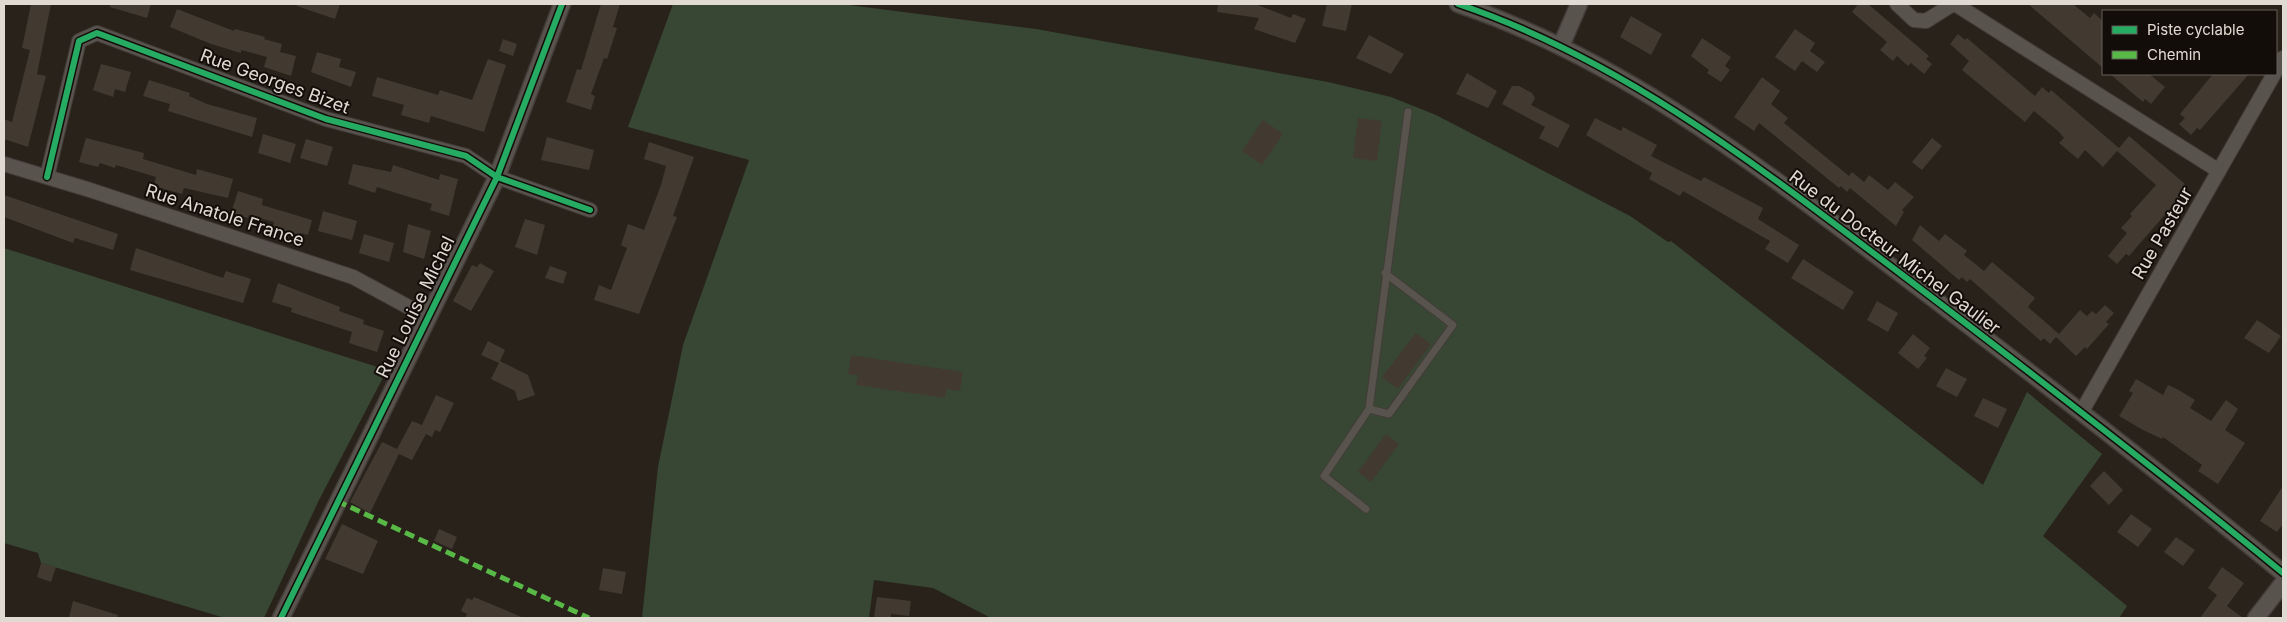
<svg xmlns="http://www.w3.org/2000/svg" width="2287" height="622" viewBox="0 0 2287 622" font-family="Inter,sans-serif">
  <rect width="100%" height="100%" fill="#28221b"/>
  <!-- grass -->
  <path fill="#384733" d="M 673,4 L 841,4 L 1036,29 L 1328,82 L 1391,97 L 1436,115 L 1630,216 L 1668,242 L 1671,241 L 1983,485 L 2027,392 L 2102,454 L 2043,536 L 2127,606 L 2119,618 L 991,618 L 933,588 L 874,580 L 869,618 L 642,618 L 658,467 L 683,345 L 749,160 L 628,127 Z
    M 4,248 L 387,370 L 319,500 L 264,618 L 225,618 L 41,563 L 38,553 L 4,543 Z"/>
  <!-- building -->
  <path fill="#423a31" d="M 31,4 L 51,4 L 37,74 L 46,76 L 28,147 L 4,139 L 4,119 L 12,122 L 30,50 L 22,48 Z
    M 110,4 L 151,4 L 147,18 L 110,7 Z
    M 297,4 L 340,4 L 335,19 L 297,6 Z
    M 601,4 L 620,4 L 613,27 L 617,28 L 607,59 L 604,58 L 591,94 L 595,96 L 591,110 L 566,102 L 577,69 L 581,70 Z
    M 1218,4 L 1255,4 L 1291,18 L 1293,14 L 1306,19 L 1295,43 L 1254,29 L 1259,18 L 1217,12 Z
    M 1327,4 L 1352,4 L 1346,31 L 1322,26 Z
    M 1858,4 L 1868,4 L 1929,56 L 1926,59 L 1932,64 L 1924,74 L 1911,63 L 1908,66 L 1897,56 L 1893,61 L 1880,50 L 1887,42 L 1852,12 Z
    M 2028,4 L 2073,4 L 2090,18 L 2094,13 L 2103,21 L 2103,68 Z
    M 177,9 L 234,31 L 235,29 L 265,37 L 264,39 L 282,44 L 280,52 L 296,56 L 291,76 L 264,67 L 267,57 L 241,50 L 241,53 L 211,44 L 170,27 Z
    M 1631,16 L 1662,34 L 1651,55 L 1620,37 Z
    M 1795,29 L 1815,43 L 1810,51 L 1825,62 L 1817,72 L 1802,61 L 1795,71 L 1775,57 Z
    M 1958,34 L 1965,40 L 1967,38 L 2035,96 L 2042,87 L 2049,93 L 2051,90 L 2119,148 L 2129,136 L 2185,184 L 2179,192 L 2182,195 L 2129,256 L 2126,254 L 2117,264 L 2108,256 L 2127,233 L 2121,228 L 2132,216 L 2130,214 L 2156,185 L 2117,151 L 2103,167 L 2085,150 L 2078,159 L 2059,143 L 2064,138 L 2059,132 L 2034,111 L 2025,122 L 1962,70 L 1969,61 L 1950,44 Z
    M 1369,35 L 1404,54 L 1391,74 L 1356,58 Z
    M 1702,38 L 1731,57 L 1725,66 L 1730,70 L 1721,82 L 1707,73 L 1709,70 L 1691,56 Z
    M 503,39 L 517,44 L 513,56 L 499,51 Z
    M 317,52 L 341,59 L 339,67 L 356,72 L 351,87 L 311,72 Z
    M 488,59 L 506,65 L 484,132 L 431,116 L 429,123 L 401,115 L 404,105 L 372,96 L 377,77 L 438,95 L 440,90 L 472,100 Z
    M 101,64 L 131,72 L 125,92 L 115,89 L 113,97 L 93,90 Z
    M 1467,73 L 1497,91 L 1488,108 L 1456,94 Z
    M 2110,74 L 2149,74 L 2165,87 L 2151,104 L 2145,99 L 2143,102 Z
    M 2213,74 L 2249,74 L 2200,130 L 2197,128 L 2191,135 L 2179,124 L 2185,118 L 2180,114 Z
    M 1762,77 L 1780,91 L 1771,104 L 1788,118 L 1784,123 L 1849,176 L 1852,172 L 1864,182 L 1869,175 L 1888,190 L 1895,182 L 1914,197 L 1902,210 L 1904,212 L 1896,226 L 1850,188 L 1847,192 L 1841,186 L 1839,188 L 1759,123 L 1754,131 L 1734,117 Z
    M 149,80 L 190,93 L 189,96 L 207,104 L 257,118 L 252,137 L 168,111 L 170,104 L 143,96 Z
    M 1512,86 L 1519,86 L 1532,93 L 1535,98 L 1531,105 L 1570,125 L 1558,148 L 1539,138 L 1545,127 L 1502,104 Z
    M 1358,118 L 1382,121 L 1377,161 L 1353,158 Z
    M 1595,118 L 1621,131 L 1623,127 L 1657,145 L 1651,156 L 1701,181 L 1704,177 L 1763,208 L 1758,219 L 1799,245 L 1788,263 L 1765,249 L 1770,241 L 1683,191 L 1680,196 L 1649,179 L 1652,173 L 1586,135 Z
    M 1263,120 L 1283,134 L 1262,165 L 1242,151 Z
    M 263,134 L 296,144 L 290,163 L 258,153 Z
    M 547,137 L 594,150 L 589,170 L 541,160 Z
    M 86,138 L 144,153 L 143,159 L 196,175 L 197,169 L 233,179 L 228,198 L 184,188 L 182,194 L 154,186 L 156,177 L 116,165 L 115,168 L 100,163 L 98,167 L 79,162 Z
    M 1932,138 L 1942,146 L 1922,170 L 1912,162 Z
    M 306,139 L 333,147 L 327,166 L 300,158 Z
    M 649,142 L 694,157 L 673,216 L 677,217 L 639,314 L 594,300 L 599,285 L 611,290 L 627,248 L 621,245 L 628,224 L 644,230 L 661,185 L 666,166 L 644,159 Z
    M 353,164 L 391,172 L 393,165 L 439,180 L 440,174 L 458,179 L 449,216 L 430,210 L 432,204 L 377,187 L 375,193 L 348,184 Z
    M 238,191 L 263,199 L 262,205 L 312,220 L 308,235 L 300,233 L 299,235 L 273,228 L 274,222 L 249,215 L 248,218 L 231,213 Z
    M 4,195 L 118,234 L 113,250 L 75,238 L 73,243 L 4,217 Z
    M 323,211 L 357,221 L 352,240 L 318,231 Z
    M 525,219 L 545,225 L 537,255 L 515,247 Z
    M 408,224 L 431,231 L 424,259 L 403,252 Z
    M 1920,225 L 1939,241 L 1945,234 L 1967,251 L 1964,255 L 1984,271 L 1992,262 L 2035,298 L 2028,307 L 2059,334 L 2080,310 L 2087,316 L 2092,311 L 2096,314 L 2105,305 L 2114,313 L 2106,322 L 2109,324 L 2087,349 L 2085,347 L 2076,356 L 2056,337 L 2050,344 L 2044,338 L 2041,341 L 1970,279 L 1967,282 L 1962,277 L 1959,280 L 1912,240 Z
    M 364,234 L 394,243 L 389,262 L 359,253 Z
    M 136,248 L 223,278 L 226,271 L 251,279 L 243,303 L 130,270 Z
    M 1803,259 L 1854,292 L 1843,310 L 1791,278 Z
    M 480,263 L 494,271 L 471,311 L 453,301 L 472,265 L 477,267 Z
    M 550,266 L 567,272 L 563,284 L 545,278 Z
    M 278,283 L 340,307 L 339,311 L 364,320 L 363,324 L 384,331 L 377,352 L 349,343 L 352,332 L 291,312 L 292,308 L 272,302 Z
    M 1877,301 L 1898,313 L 1888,332 L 1867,320 Z
    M 2257,320 L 2281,336 L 2269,353 L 2244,338 Z
    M 1416,333 L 1431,344 L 1398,389 L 1382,377 Z
    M 1913,334 L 1930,348 L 1924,356 L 1927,358 L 1918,369 L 1898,353 Z
    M 488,341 L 505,350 L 499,363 L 481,355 Z
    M 851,355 L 963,372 L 960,391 L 946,389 L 945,398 L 856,385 L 858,375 L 848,374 Z
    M 500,361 L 528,375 L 535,395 L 518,401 L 515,391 L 491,379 Z
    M 1946,368 L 1967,379 L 1957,397 L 1936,386 Z
    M 2136,379 L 2163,395 L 2168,385 L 2177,389 L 2195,400 L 2190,408 L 2211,421 L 2226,400 L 2238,409 L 2225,430 L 2245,443 L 2218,484 L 2198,471 L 2202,465 L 2163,437 L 2162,439 L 2143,430 L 2119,416 L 2133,393 L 2129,391 Z
    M 436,395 L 454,403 L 440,432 L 435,430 L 432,437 L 426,434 L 412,460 L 399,454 L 370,513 L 350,502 L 382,442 L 397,449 L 412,421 L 422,425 Z
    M 1983,398 L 2007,409 L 1998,428 L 1974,416 Z
    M 1386,434 L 1399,444 L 1371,482 L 1358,472 Z
    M 2104,471 L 2123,490 L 2109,505 L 2090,486 Z
    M 2283,486 L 2283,524 L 2277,532 L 2260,521 Z
    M 2131,514 L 2152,529 L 2138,547 L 2117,532 Z
    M 342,524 L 378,541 L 363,574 L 325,559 Z
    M 439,529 L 457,537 L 452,549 L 434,541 Z
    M 2176,537 L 2195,550 L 2183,566 L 2164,552 Z
    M 41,563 L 56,567 L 51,582 L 37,577 Z
    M 2222,567 L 2244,583 L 2227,606 L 2243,618 L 2200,618 L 2217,595 L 2208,588 Z
    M 603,568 L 626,572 L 622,594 L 599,590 Z
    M 474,597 L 524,618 L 465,618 L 467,614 L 461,611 L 467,598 L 472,600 Z
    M 877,597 L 911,601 L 909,616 L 891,614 L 891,618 L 874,617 Z
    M 73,601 L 118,615 L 117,618 L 69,618 Z"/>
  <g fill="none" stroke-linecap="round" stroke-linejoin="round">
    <!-- service casing -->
    <g stroke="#423c38" stroke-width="9">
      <path id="service" d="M 1369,409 L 1389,414 L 1453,325 L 1385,273
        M 1366,509 L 1324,476 L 1369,409 L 1408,112"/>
    </g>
    <!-- minor casing -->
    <g stroke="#423c38" stroke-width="16">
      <path id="minor" d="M 1897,4 L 1914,20 L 1926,21 L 1953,4
        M 1955,4 L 2219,171
        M 2276,71 L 2283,58
        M 4,164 L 90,190 L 353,277 L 427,317
        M 47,177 L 79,41 L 97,33 L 326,119 L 466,156 L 497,177 L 590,210
        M 2082,411 L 2274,74"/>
    </g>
    <!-- tertiary casing -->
    <g stroke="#423c38" stroke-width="19">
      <path id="tertiary" d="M 1458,4 C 1624,60 1763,170 1901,274 C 2030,372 2158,470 2283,573
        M 1561,46 L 1579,4
        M 281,618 L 497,177 L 562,4
        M 2256,618 L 2283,583"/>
    </g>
    <!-- service -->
    <use href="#service" stroke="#58534d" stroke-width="7"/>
    <!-- minor -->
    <use href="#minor" stroke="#58534d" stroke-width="14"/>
    <!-- tertiary -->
    <use href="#tertiary" stroke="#58534d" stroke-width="16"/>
    <!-- quiet -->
    <path stroke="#58b947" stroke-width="5" stroke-dasharray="10 5" stroke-linecap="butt" d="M 337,501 L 589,618"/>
    <!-- cycleway casing -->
    <g stroke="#120d08" stroke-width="9">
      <path id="cycleway" d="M 1458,4 C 1624,60 1763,170 1901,274 C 2030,372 2158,470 2283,573
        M 47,177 L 79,41 L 97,33 L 326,119 L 466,156 L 497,177 L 590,210
        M 281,618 L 497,177 L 562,4"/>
    </g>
    <!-- cycleway -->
    <use href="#cycleway" stroke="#26ab63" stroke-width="6"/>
  </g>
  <g text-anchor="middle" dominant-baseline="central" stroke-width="4" stroke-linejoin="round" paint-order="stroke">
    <!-- street labels -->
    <g font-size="18" fill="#e1dad2" stroke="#120d08">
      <text transform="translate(275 81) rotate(20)">Rue Georges Bizet</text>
      <text transform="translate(225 215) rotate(18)">Rue Anatole France</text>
      <text transform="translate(2162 233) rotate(-60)">Rue Pasteur</text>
      <text transform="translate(1895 252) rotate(37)">Rue du Docteur Michel Gaulier</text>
      <text transform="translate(415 307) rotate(-64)">Rue Louise Michel</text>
    </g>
  </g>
  <!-- border -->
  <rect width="2287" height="622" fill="none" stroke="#e1dad2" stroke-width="10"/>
  <!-- legend -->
  <rect x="2102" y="10" width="175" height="65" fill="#120d08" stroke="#655f59"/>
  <rect x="2112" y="26" width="25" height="8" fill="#26ab63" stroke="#655f59"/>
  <text x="2147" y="35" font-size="15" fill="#e1dad2">Piste cyclable</text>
  <rect x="2112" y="51" width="25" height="8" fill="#58b947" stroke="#655f59"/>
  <text x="2147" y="60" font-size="15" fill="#e1dad2">Chemin</text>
</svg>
